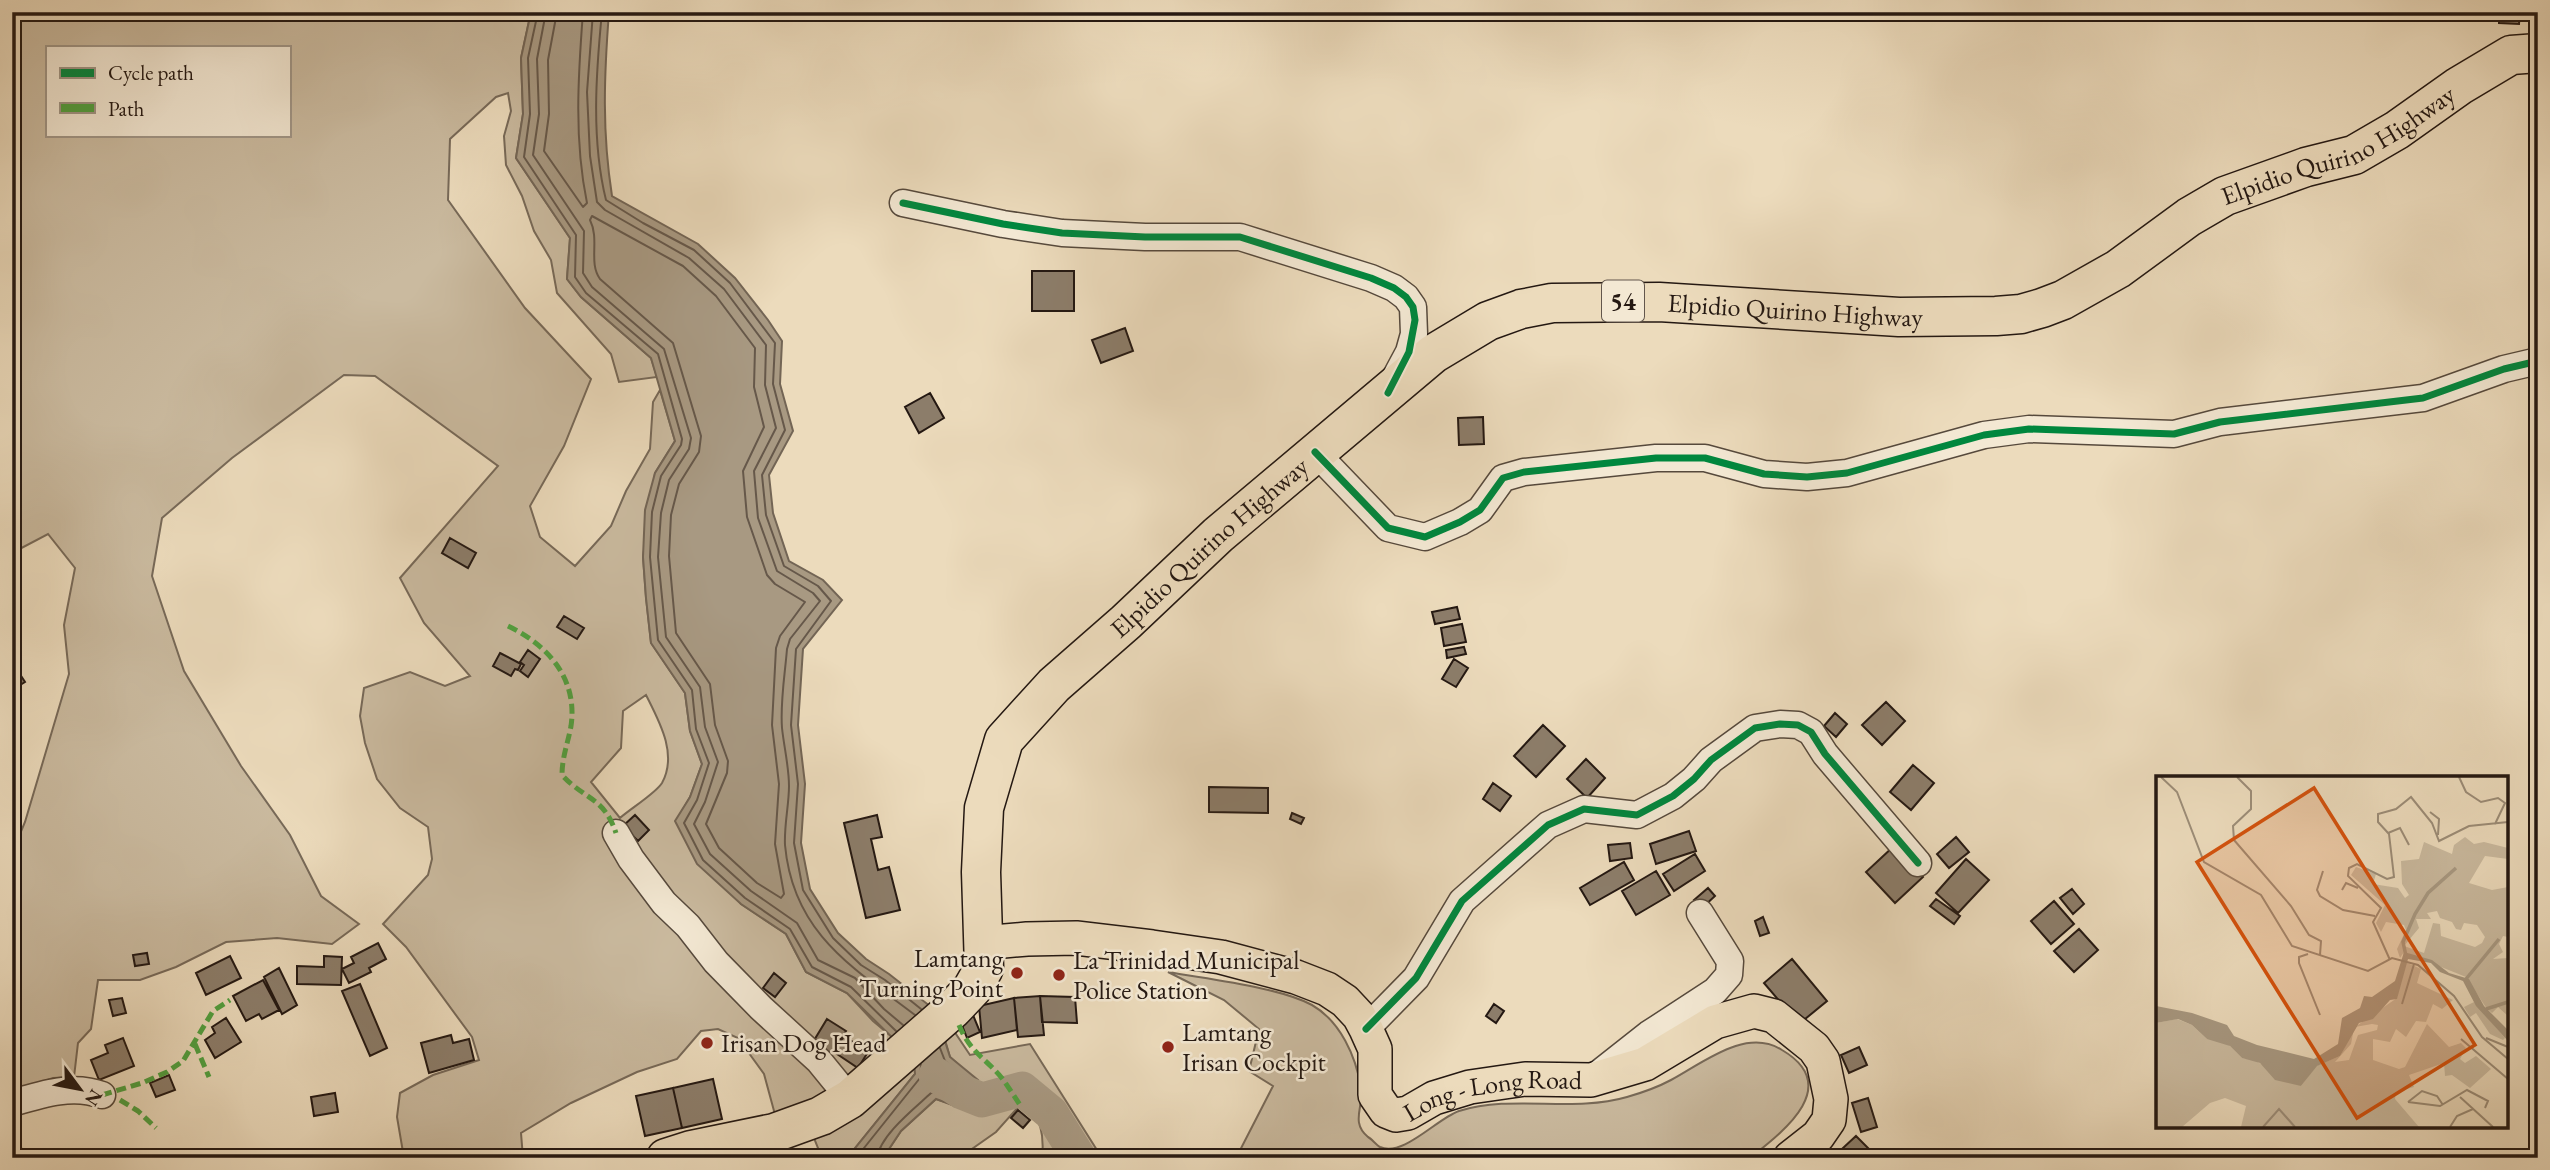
<svg xmlns="http://www.w3.org/2000/svg" width="2550" height="1170" viewBox="0 0 2550 1170" font-family="'EB Garamond',serif">
  <rect width="100%" height="100%" fill="#ecdbbc"/>
  <filter id="stains"><feTurbulence type="fractalNoise" baseFrequency=".00286" numOctaves="4"/><feColorMatrix values="0 0 0 0 .2 0 0 0 0 .09 0 0 0 0 .02 0 0 0 .5 -.17"/></filter>
  <radialGradient id="worn" r=".72"><stop offset=".6" stop-color="#630" stop-opacity="0"/><stop offset="1" stop-color="#630" stop-opacity=".3"/></radialGradient>
  <!-- green -->
  <path fill="#caba9f" stroke="#776958" stroke-width="2" fill-rule="evenodd" d="M 12,12 L 531,12 L 521,58 L 523,114 L 516,158 L 570,238 L 567,279 L 581,297 L 651,358 L 657,377 L 619,382 L 611,354 L 557,293 L 551,260 L 534,231 L 522,196 L 506,165 L 504,136 L 511,111 L 508,93 L 496,97 L 450,139 L 448,200 L 525,308 L 591,379 L 564,446 L 530,506 L 540,537 L 575,566 L 611,526 L 626,491 L 650,449 L 653,402 L 660,390 L 675,441 L 655,473 L 643,557 L 646,598 L 651,643 L 685,693 L 690,731 L 702,764 L 690,797 L 676,822 L 741,904 L 786,934 L 806,972 L 847,993 L 873,1021 L 898,1042 L 821,1105 L 777,1122 L 764,1074 L 738,1038 L 718,1029 L 701,1031 L 677,1059 L 637,1072 L 571,1103 L 521,1133 L 523,1158 L 404,1158 L 397,1117 L 400,1093 L 433,1075 L 479,1060 L 472,1037 L 406,947 L 383,924 L 428,875 L 432,859 L 428,827 L 400,808 L 377,779 L 365,743 L 360,716 L 364,688 L 410,672 L 445,686 L 470,676 L 424,623 L 400,578 L 498,466 L 375,376 L 344,375 L 232,458 L 162,518 L 152,576 L 184,671 L 241,766 L 290,835 L 321,896 L 359,924 L 332,944 L 277,938 L 226,942 L 176,967 L 140,980 L 98,980 L 91,1029 L 78,1043 L 74,1077 L 53,1078 L 13,1092 L 12,853 L 25,822 L 69,674 L 64,625 L 75,568 L 48,534 L 12,553 ZM 47,47 L 289,47 L 289,135 L 47,135 ZM 646,695 C 659,721 678,754 662,783 C 656,793 630,809 620,818 L 591,782 L 621,748 L 623,711 Z
    M 1168,972 C 1206,979 1279,987 1312,1005 C 1340,1021 1356,1056 1361,1088 C 1364,1107 1350,1122 1368,1137 C 1372,1139 1376,1145 1380,1147 C 1404,1157 1436,1119 1459,1111 C 1514,1094 1572,1113 1627,1097 C 1641,1093 1658,1087 1671,1080 C 1703,1063 1746,1027 1782,1050 C 1843,1086 1784,1131 1750,1158 L 1236,1158 L 1273,1086 L 1249,1071 L 1259,1029 L 1224,1000 Z
    M 953,1022 L 956,1034 L 970,1055 L 1030,1044 L 1102,1158 L 1042,1158 C 1044,1140 1042,1107 1020,1105 L 996,1132 L 959,1158 L 883,1158 L 901,1131 L 936,1099 L 964,1108 L 962,1068 L 950,1057 L 943,1033 Z
    M 914,1059 L 915,1074 L 849,1156 L 847,1158 L 822,1158 L 814,1138 C 856,1123 883,1090 914,1059 Z"/>
  <!-- water -->
  <path fill="#a89982" stroke="#736555" stroke-width="2" d="M 531,12 L 609,12 C 604,77 602,132 612,196 L 698,244 L 735,278 L 768,320 L 782,341 L 780,384 L 793,431 L 769,475 L 773,513 L 789,561 L 823,580 L 842,600 L 803,649 L 798,725 L 805,784 L 801,843 L 810,889 L 838,933 L 866,959 L 889,974 L 935,1010 L 950,1057 L 978,1080 L 963,1109 L 936,1099 L 901,1131 L 883,1158 L 847,1158 L 915,1074 L 914,1059 L 847,993 L 806,972 L 786,934 L 741,904 L 697,864 L 675,821 L 690,797 L 702,764 L 690,731 L 685,693 L 651,643 L 646,598 L 643,557 L 645,510 L 655,473 L 675,441 L 651,358 L 581,297 L 567,279 L 570,238 L 516,158 L 523,114 L 521,58 Z"/>
  <g fill="none" stroke-linecap="round" stroke-linejoin="round">
    <!-- shore -->
    <path stroke="#66584a" stroke-width="2" d="M 538,12 L 528,58 L 530,114 L 524,157 L 576,235 L 575,277 L 586,293 L 658,354 L 682,439 L 681,445 L 661,476 L 652,512 L 650,557 L 658,640 L 692,690 L 696,729 L 709,763 L 697,800 L 684,823 L 703,860 L 745,898 L 790,929 L 812,967 L 851,987 L 896,1031
      M 546,12 L 537,59 L 539,114 L 533,155 L 584,231 L 583,273 L 592,287 L 664,349 L 691,438 L 689,449 L 669,480 L 661,513 L 658,557 L 666,637 L 700,687 L 705,727 L 718,762 L 705,802 L 694,824 L 710,854 L 751,891 L 797,923 L 818,960 L 855,978 L 884,1009 L 903,1025
      M 557,12 L 548,60 L 549,114 L 544,151 L 583,207 L 587,203 C 574,140 578,77 583,12
      M 593,12 L 587,92 L 590,156 L 597,202 L 605,210 L 689,258 L 724,289 L 766,345 L 765,385 L 776,428 L 754,471 L 758,518 L 777,571 L 813,593 L 820,601 L 790,639 L 787,649 C 785,674 780,702 782,728 C 784,747 789,767 789,786 C 789,805 784,825 785,845 C 793,933 852,967 915,1015
      M 602,12 C 596,73 591,139 606,200 L 643,223 L 694,250 L 730,283 L 775,343 L 773,384 L 785,430 L 762,475 L 766,515 L 784,566 L 818,586 L 831,601 L 796,649 L 791,725 L 798,784 L 794,843 L 803,890 L 833,938 L 861,965 L 885,980 L 921,1009
      M 592,216 L 683,266 L 716,296 L 755,348 L 754,387 L 764,427 L 743,471 L 747,517 L 767,575 L 775,584 L 805,602 L 780,636 L 776,648 L 772,725 L 779,784 L 775,844 L 784,894 L 781,898 L 757,883 L 719,848 L 706,824 L 727,773 L 728,761 L 715,725 L 710,684 L 676,633 L 669,556 L 671,515 L 679,484 L 699,452 L 701,436 L 673,343 L 600,279 C 588,262 600,240 590,220 Z
      M 932,1063 L 936,1063 L 953,1081 L 953,1086 L 930,1082 Z
      M 856,1158 L 920,1078 L 921,1065
      M 877,1158 C 880,1135 915,1108 931,1093 L 938,1092 L 957,1099 L 961,1098 L 968,1082 L 945,1061 L 940,1048"/>
    <!-- river -->
    <path stroke="#a89982" stroke-width="35" d="M 936,1075 L 962,1092 L 982,1100 L 1022,1089 L 1051,1113 L 1079,1158"/>
  </g>
  <!-- building -->
  <path fill="#8c7d6a" stroke="#241812" stroke-width="2" d="M 2499,12 L 2520,12 L 2519,24 L 2499,23 Z
    M 1032,271 L 1074,271 L 1074,311 L 1032,311 Z
    M 1125,328 L 1133,351 L 1101,363 L 1092,340 Z
    M 930,393 L 944,418 L 919,433 L 905,407 Z
    M 1483,417 L 1484,444 L 1459,445 L 1458,418 Z
    M 450,538 L 476,553 L 468,568 L 442,553 Z
    M 1457,607 L 1460,619 L 1435,624 L 1432,612 Z
    M 564,616 L 584,628 L 577,639 L 557,627 Z
    M 1462,624 L 1466,642 L 1444,646 L 1441,628 Z
    M 1464,647 L 1466,654 L 1447,658 L 1446,650 Z
    M 528,650 L 540,659 L 528,677 L 520,671 L 524,665 L 520,662 Z
    M 500,653 L 521,664 L 518,670 L 515,669 L 511,676 L 493,666 Z
    M 1454,659 L 1468,668 L 1456,687 L 1442,679 Z
    M 12,662 L 25,682 L 12,690 Z
    M 1886,702 L 1905,721 L 1882,745 L 1862,725 Z
    M 1835,713 L 1847,724 L 1836,737 L 1824,726 Z
    M 1543,725 L 1565,746 L 1536,777 L 1514,756 Z
    M 1586,759 L 1605,778 L 1587,798 L 1567,779 Z
    M 1913,765 L 1934,783 L 1911,810 L 1890,792 Z
    M 1493,783 L 1511,796 L 1500,811 L 1483,799 Z
    M 1209,787 L 1268,788 L 1268,813 L 1209,812 Z
    M 1292,813 L 1304,818 L 1301,824 L 1290,819 Z
    M 635,815 L 649,830 L 638,841 L 623,826 Z
    M 877,815 L 882,837 L 871,839 L 878,870 L 889,867 L 900,910 L 866,918 L 844,823 Z
    M 1689,831 L 1696,851 L 1656,864 L 1650,844 Z
    M 1956,837 L 1969,852 L 1949,868 L 1937,854 Z
    M 1630,843 L 1632,858 L 1610,861 L 1608,845 Z
    M 1894,846 L 1923,877 L 1895,903 L 1866,872 Z
    M 1695,854 L 1705,871 L 1674,891 L 1663,874 Z
    M 1966,859 L 1989,880 L 1958,913 L 1936,893 Z
    M 1624,862 L 1634,880 L 1590,905 L 1580,888 Z
    M 1656,871 L 1670,895 L 1636,915 L 1622,891 Z
    M 1708,888 L 1715,896 L 1702,908 L 1694,900 Z
    M 2072,889 L 2084,904 L 2073,914 L 2060,898 Z
    M 1936,899 L 1960,916 L 1954,924 L 1930,906 Z
    M 2054,901 L 2074,924 L 2051,944 L 2031,921 Z
    M 1763,917 L 1769,933 L 1760,936 L 1755,921 Z
    M 2079,929 L 2098,950 L 2074,972 L 2054,951 Z
    M 378,943 L 386,959 L 369,968 L 371,972 L 349,983 L 342,969 L 354,963 L 351,957 Z
    M 147,953 L 149,964 L 135,966 L 133,955 Z
    M 230,956 L 241,978 L 206,995 L 196,973 Z
    M 324,956 L 342,957 L 341,985 L 297,984 L 297,966 L 324,967 Z
    M 1792,959 L 1827,1001 L 1799,1024 L 1764,983 Z
    M 279,968 L 297,1005 L 282,1014 L 264,977 Z
    M 774,973 L 786,983 L 775,997 L 763,988 Z
    M 263,980 L 279,1010 L 262,1019 L 259,1014 L 246,1021 L 233,996 Z
    M 360,984 L 387,1048 L 370,1056 L 342,991 Z
    M 1040,996 L 1075,997 L 1077,1023 L 1042,1022 Z
    M 1040,996 L 1044,1035 L 1018,1037 L 1014,998 Z
    M 122,998 L 126,1013 L 113,1016 L 109,1000 Z
    M 1014,998 L 1017,1030 L 982,1038 L 979,1006 Z
    M 1494,1004 L 1504,1011 L 1496,1023 L 1486,1016 Z
    M 973,1015 L 980,1032 L 967,1038 L 960,1020 Z
    M 226,1018 L 241,1042 L 215,1058 L 205,1040 L 215,1033 L 212,1027 Z
    M 827,1019 L 846,1031 L 828,1058 L 810,1047 Z
    M 451,1035 L 453,1043 L 469,1039 L 474,1060 L 429,1073 L 421,1043 Z
    M 844,1036 L 868,1052 L 858,1068 L 834,1052 Z
    M 123,1038 L 134,1066 L 99,1080 L 91,1060 L 108,1053 L 105,1045 Z
    M 1859,1047 L 1867,1065 L 1849,1073 L 1841,1055 Z
    M 169,1075 L 175,1090 L 156,1097 L 150,1083 Z
    M 713,1079 L 722,1119 L 682,1128 L 673,1088 Z
    M 673,1088 L 682,1128 L 645,1136 L 636,1096 Z
    M 335,1093 L 338,1112 L 314,1116 L 311,1097 Z
    M 1868,1098 L 1877,1127 L 1861,1132 L 1852,1103 Z
    M 1018,1110 L 1030,1120 L 1023,1128 L 1011,1118 Z
    M 14,1122 L 24,1158 L 12,1158 L 12,1123 Z
    M 1856,1136 L 1868,1148 L 1858,1158 L 1853,1158 L 1843,1148 Z
    M 1972,1151 L 1993,1152 L 1993,1158 L 1972,1158 Z
    M 341,1153 L 342,1158 L 308,1158 L 328,1154 L 329,1155 Z"/>
  <g fill="none" stroke-linecap="round" stroke-linejoin="round">
    <!-- minor casing -->
    <g stroke="#56493c" stroke-width="29">
      <path id="minor" d="M 903,203 L 1003,224 L 1062,233 L 1145,237 L 1240,237 L 1371,278 L 1394,288 L 1406,297 L 1413,307 L 1414,334 L 1409,352 L 1394,380
        M 1315,452 L 1388,528 L 1425,537 L 1460,522 L 1480,510 L 1503,478 L 1524,472 L 1656,458 L 1705,458 L 1764,474 L 1807,477 L 1847,473 L 1984,435 L 2029,429 L 2174,434 L 2220,422 L 2423,398 L 2504,369 L 2538,361
        M 616,833 L 631,859 L 664,903 L 688,926 L 716,962 L 761,1008 L 819,1061 L 850,1099
        M 1366,1029 L 1416,978 L 1462,901 L 1548,825 L 1584,809 L 1637,815 L 1673,796 L 1694,779 L 1711,760 L 1755,728 L 1780,724 L 1798,725 L 1811,732 L 1825,754 L 1918,863
        M 1597,1075 L 1649,1034 L 1715,991 L 1729,975 L 1730,961 L 1700,913
        M 12,1103 C 42,1094 73,1084 102,1095"/>
    </g>
    <!-- major casing -->
    <g stroke="#241812" stroke-width="36">
      <g id="major">
        <path id="s1" d="M 982,943 L 1027,939 L 1076,938 L 1152,947 L 1221,957 L 1296,977 L 1327,989 L 1345,1001 L 1359,1016 L 1366,1029 L 1375,1049 L 1375,1095 L 1386,1111 L 1396,1115 L 1408,1113 L 1434,1098 L 1470,1087 L 1525,1079 L 1591,1080 L 1645,1064 L 1715,1022 L 1754,1011 L 1774,1016 L 1814,1048 L 1823,1061 L 1831,1099 L 1829,1120 L 1818,1136 L 1790,1158"/>
      </g>
    </g>
    <!-- highway casing -->
    <g stroke="#241812" stroke-width="41">
      <g id="highway">
        <path id="s2" d="M 666,1158 L 691,1150 L 774,1133 L 821,1116 L 850,1099 L 953,1009 L 972,989 L 984,968 L 981,872 L 984,808 L 1004,740 L 1054,685 L 1126,622 L 1218,535 L 1433,354 L 1488,321 L 1521,309 L 1552,303 L 1659,302 L 1899,317 L 1996,316 L 2021,314 L 2042,308 L 2063,300 L 2118,269 L 2189,217 L 2225,196 L 2306,167 L 2354,155 L 2397,130 L 2459,86 L 2511,55 L 2538,53"/>
      </g>
    </g>
    <!-- minor -->
    <use href="#minor" stroke="#f3e8d3" stroke-width="26"/>
    <!-- major -->
    <use href="#major" stroke="#ecdbbc" stroke-width="33"/>
    <!-- highway -->
    <use href="#highway" stroke="#ecdbbc" stroke-width="38"/>
    <!-- quiet -->
    <path stroke="#50a13f" stroke-width="5" stroke-dasharray="10 5" stroke-linecap="butt" d="M 508,626 C 548,645 578,679 571,726 C 568,743 562,757 562,775 C 585,800 604,797 616,833
      M 959,1025 C 970,1052 984,1057 1001,1077 C 1008,1086 1014,1096 1020,1105
      M 195,1044 L 209,1077
      M 102,1095 L 142,1083 L 167,1072 L 183,1061 L 213,1011 L 230,1000
      M 120,1100 L 138,1111 L 156,1128"/>
    <!-- cycleway casing -->
    <g stroke="#f3e8d3" stroke-width="11">
      <path id="cycleway" d="M 903,203 L 1003,224 L 1062,233 L 1145,237 L 1240,237 L 1371,278 L 1394,288 L 1406,297 L 1413,307 L 1415,320 L 1409,352 L 1388,393
        M 1315,452 L 1388,528 L 1425,537 L 1460,522 L 1480,510 L 1503,478 L 1524,472 L 1656,458 L 1705,458 L 1764,474 L 1807,477 L 1847,473 L 1984,435 L 2029,429 L 2174,434 L 2220,422 L 2423,398 L 2504,369 L 2538,361
        M 1366,1029 L 1416,978 L 1462,901 L 1548,825 L 1584,809 L 1637,815 L 1673,796 L 1694,779 L 1711,760 L 1755,728 L 1780,724 L 1798,725 L 1811,732 L 1825,754 L 1918,863"/>
    </g>
    <!-- cycleway -->
    <use href="#cycleway" stroke="#00873e" stroke-width="7"/>
  </g>
  <!-- markers -->
  <g fill="#8f2418" stroke="#f3e8d3" stroke-width="2.5">
    <circle cx="1017" cy="973" r="7"/>
    <circle cx="1059" cy="975" r="7"/>
    <circle cx="707" cy="1043" r="7"/>
    <circle cx="1168" cy="1047" r="7"/>
  </g>
  <g text-anchor="middle" dominant-baseline="central" stroke-width="5" stroke-linejoin="round" paint-order="stroke">
    <!-- shield labels -->
    <rect fill="#f3e8d3" stroke="#62564c" stroke-width="2" x="1602" y="280.5" width="42" height="41" rx="5"/>
    <g font-size="24" font-weight="bold" fill="#241812">
      <text x="1623" y="301">54</text>
    </g>
    <!-- street labels -->
    <g font-size="26" fill="#241812" stroke="#f3e8d3">
      <text stroke="none"><textPath href="#s2" startOffset="2154">Elpidio Quirino Highway</textPath></text>
      <text stroke="none"><textPath href="#s2" startOffset="1566">Elpidio Quirino Highway</textPath></text>
      <text stroke="none"><textPath href="#s2" startOffset="896">Elpidio Quirino Highway</textPath></text>
      <text stroke="none"><textPath href="#s1" startOffset="607">Long - Long Road</textPath></text>
    </g>
    <!-- poi labels -->
    <g font-size="26" fill="#241812" stroke="#f3e8d3" text-anchor="start">
      <text x="1003" y="958" text-anchor="end">Lamtang<tspan x="1003" dy="30">Turning Point</tspan></text>
      <text x="1073" y="960">La Trinidad Municipal<tspan x="1073" dy="30">Police Station</tspan></text>
      <text x="1182" y="1032">Lamtang<tspan x="1182" dy="30">Irisan Cockpit</tspan></text>
      <text x="721" y="1043">Irisan Dog Head</text>
    </g>
  </g>
  <!-- overview -->
  <g transform="translate(2156 776)">
    <rect width="352" height="352" fill="#ecdbbc"/>
    <path d="M 309,61 L 318,68 L 328,66 L 352,72 L 352,83 L 329,80 L 313,107 L 336,114 L 352,111 L 352,161 L 347,160 L 343,168 L 347,176 L 337,183 L 352,182 L 352,240 L 342,231 L 336,237 L 331,233 L 310,201 L 248,176 L 244,182 L 241,173 L 250,154 L 248,149 L 230,146 L 225,156 L 220,147 L 229,129 L 195,99 L 200,91 L 220,98 L 217,108 L 242,112 L 249,122 L 253,119 L 246,108 L 245,85 L 263,83 L 268,66 L 296,78 L 298,69 ZM 281,135 L 284,142 L 296,146 L 300,153 L 305,154 L 308,147 L 321,149 L 329,161 L 326,167 L 319,171 L 285,160 L 284,148 L 277,147 L 268,177 L 248,170 L 263,152 L 260,143 L 275,143 L 271,137 ZM 249,186 L 265,193 L 261,207 L 297,224 L 286,233 L 277,228 L 270,246 L 260,245 L 250,261 L 240,253 L 234,266 L 217,263 L 217,284 L 243,293 L 249,291 L 271,248 L 293,271 L 305,267 L 310,272 L 304,283 L 309,287 L 320,280 L 335,293 L 314,312 L 296,299 L 289,300 L 288,287 L 253,299 L 258,311 L 240,316 L 239,323 L 263,351 L 85,351 L 90,330 L 69,322 L 54,327 L 26,351 L 0,351 L 0,247 L 21,243 L 36,249 L 51,263 L 64,263 L 74,270 L 86,282 L 98,284 L 145,310 L 160,290 L 184,280 L 198,252 L 195,268 L 179,286 L 193,284 L 202,259 L 221,254 L 222,249 L 216,248 L 199,251 L 241,222 ZM 318,226 L 349,262 L 347,264 L 334,258 L 320,237 L 314,241 L 308,231 Z" fill="#caba9f" fill-rule="evenodd"/>
    <path d="M 248,176 L 276,184 L 293,197 L 313,203 L 328,230 L 352,254 L 352,265 L 320,230 L 307,205 L 284,196 L 275,187 L 252,183 L 241,223 L 234,224 L 217,243 L 203,247 L 184,280 L 161,290 L 145,310 L 119,304 L 104,287 L 86,282 L 74,270 L 51,263 L 36,249 L 22,243 L 0,247 L 0,230 L 36,237 L 71,249 L 78,260 L 101,269 L 158,283 L 182,268 L 186,242 L 204,232 L 208,220 L 216,221 L 239,205 Z" fill="#a89982"/>
    <path fill="none" stroke="#a89982" stroke-width="3.5" d="M 250,180 L 247,166 L 259,138 L 272,117 L 300,92M 310,203 L 343,163M 330,233 L 352,226"/>
    <path fill="none" stroke="#9c8d78" stroke-width="2" d="M 5,1 L 21,16 L 48,86 L 105,119 L 136,170 L 212,195 L 236,182 L 262,189 L 298,220 L 326,261 L 352,283M 81,1 L 95,15 L 95,33 L 77,50 L 78,64 L 135,130 L 153,159 L 165,165 L 164,179M 303,1 L 310,16 L 325,26 L 342,22 L 349,27 L 339,48M 274,36 L 283,43 L 282,59M 232,57 L 244,52 L 253,69M 167,95 L 161,114 L 164,120 L 187,134 L 219,140M 186,114 L 190,107 L 202,112M 152,178 L 143,181 L 143,187 L 164,239M 234,184 L 217,146 L 225,132 L 192,100 L 193,92 L 201,88 L 231,103 L 238,101 L 233,58 L 222,46 L 222,38 L 240,33 L 255,21 L 276,47 L 283,65 L 313,50 L 352,46M 246,228 L 258,188M 330,262 L 352,271M 305,263 L 352,303M 304,321 L 337,351M 252,326 L 284,330 L 311,314 L 332,325 L 329,332M 252,326 L 266,315 L 281,320 L 287,329M 107,351 L 123,333 L 139,351M 294,351 L 301,340 L 317,333"/>
    <path fill="#d4520d" fill-opacity="0.15" stroke="#d4520d" stroke-width="3.5" d="M 158,12 L 319,269 L 201,342 L 41,86 Z"/>
    <rect width="352" height="352" fill="none" stroke="#241812" stroke-width="3.5"/>
  </g>
  <!-- margin -->
  <rect width="2550" height="1170" fill="none" stroke="#ecdbbc" stroke-width="42"/>
  <rect x="14" y="14" width="2522" height="1142" fill="none" stroke="#241812" stroke-width="3.5"/>
  <rect x="21" y="21" width="2508" height="1128" fill="none" stroke="#241812" stroke-width="2"/>
  <!-- legend -->
  <rect x="46" y="46" width="245" height="91" fill="#f3e8d3" stroke="#a09586" stroke-width="2"/>
  <rect x="60" y="68" width="35" height="10" fill="#00873e" stroke="#a09586" stroke-width="2"/>
  <text x="108" y="80" font-size="21" fill="#241812">Cycle path</text>
  <rect x="60" y="103" width="35" height="10" fill="#50a13f" stroke="#a09586" stroke-width="2"/>
  <text x="108" y="116" font-size="21" fill="#241812">Path</text>
  <!-- north arrow -->
  <g transform="translate(80 1089) rotate(122)" stroke="#f3e8d3" stroke-width="5" paint-order="stroke">
  <path d="M0-5L12 26L0 18L-12 26Z" fill="#241812"/>
  <text y="-10" font-size="19" font-weight="bold" text-anchor="middle" fill="#241812">N</text>
  </g>
  <rect width="100%" height="100%" filter="url(#stains)"/>
  <rect width="100%" height="100%" fill="url(#worn)"/>
</svg>
